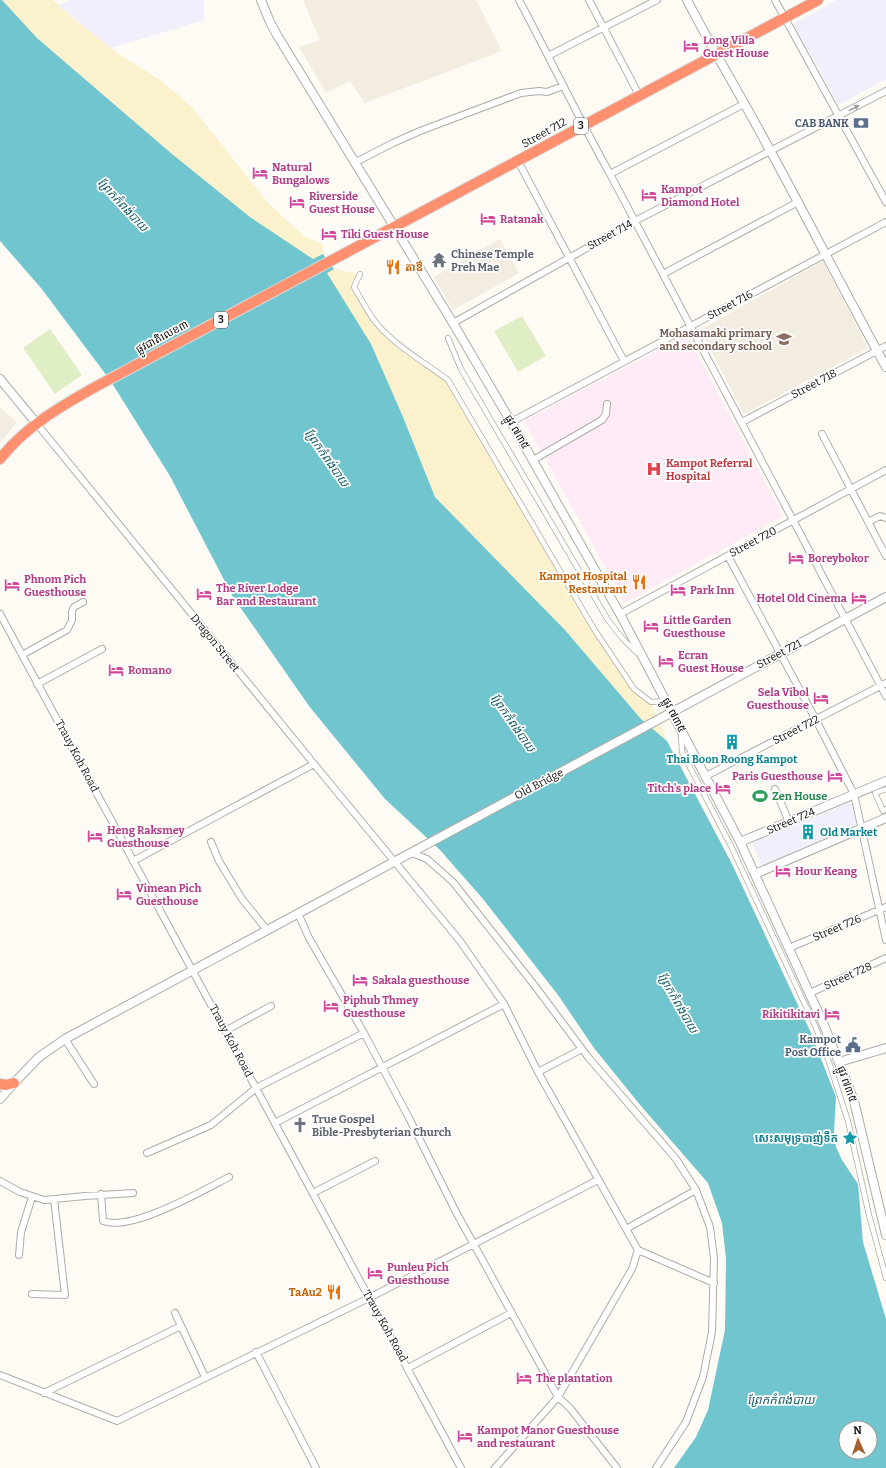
<svg xmlns="http://www.w3.org/2000/svg" width="886" height="1468" viewBox="0 0 886 1468" font-family="Bitter,'Noto Sans Khmer',serif">
  <rect width="100%" height="100%" fill="#fefbf5"/>
  <!-- commercial -->
  <path fill="#f1effc" d="M 71,0 L 204,0 L 204,20 L 111,48 L 58,5 Z
    M 837,0 L 886,0 L 886,79 L 839,105 L 793,24 Z
    M 851,802 L 857,825 L 761,866 L 752,842 Z"/>
  <!-- built -->
  <path fill="#f2ece1" d="M 303,0 L 476,0 L 502,51 L 365,103 L 350,81 L 326,93 L 299,47 L 320,40 Z
    M 500,239 L 519,273 L 453,310 L 434,277 Z
    M 823,261 L 868,348 L 744,414 L 700,330 Z
    M 0,407 L 17,422 L 0,443 Z"/>
  <!-- medical -->
  <path fill="#feebf5" d="M 687,335 L 783,516 L 625,603 L 524,421 Z"/>
  <!-- green -->
  <path fill="#dfeec5" d="M 522,316 L 546,356 L 518,372 L 494,331 Z
    M 50,329 L 82,375 L 55,394 L 23,348 Z"/>
  <!-- sand -->
  <path fill="#fbf1cc" d="M 2,0 L 53,0 L 68,14 L 117,53 L 160,80 L 191,106 L 268,203 L 305,237 L 323,244 L 323,254 L 313,259 L 250,217 L 172,154 L 37,38 Z
    M 334,269 L 360,274 L 354,287 L 377,323 L 396,342 L 448,380 L 594,629 L 634,689 L 651,702 L 667,741 L 641,719 L 565,630 L 435,497 L 403,417 L 371,344 L 327,273 Z"/>
  <!-- water -->
  <path fill="#70c5ce" fill-rule="evenodd" d="M 0,0 L 2,0 L 37,38 L 172,154 L 250,217 L 313,259 L 323,254 L 334,269 L 327,273 L 371,344 L 403,417 L 435,497 L 565,630 L 641,719 L 667,741 L 732,864 L 760,924 L 811,1033 L 836,1097 L 834,1132 L 836,1147 L 842,1160 L 858,1184 L 863,1242 L 886,1319 L 886,1468 L 674,1468 L 696,1437 L 708,1410 L 725,1330 L 726,1259 L 722,1223 L 708,1183 L 641,1106 L 594,1048 L 558,995 L 483,899 L 440,850 L 385,799 L 309,706 L 233,597 L 170,476 L 110,380 L 41,288 L 0,241 ZM 846,1428 L 870,1428 L 870,1452 L 846,1452 Z"/>
  <g fill="none" stroke-linecap="round" stroke-linejoin="round">
    <!-- pedestrian casing -->
    <g stroke="#afaca7" stroke-width="6">
      <path id="pedestrian" d="M 360,274 L 354,287 C 361,299 368,313 377,324 C 397,347 424,362 448,380 L 594,629 L 634,689 L 651,702 L 666,701
        M 448,338 L 461,369 L 608,620 L 622,638 L 637,653
        M 681,734 L 682,752 L 731,846 L 816,1028 L 830,1065 L 848,1121 L 869,1215 L 886,1278
        M 886,789 L 875,793 L 883,811 L 886,809"/>
    </g>
    <!-- minor casing -->
    <g stroke="#afaca7" stroke-width="8">
      <path id="minor" d="M 519,0 C 550,58 578,117 610,174 L 886,696
        M 589,0 L 639,95
        M 775,0 L 886,202
        M 548,56 L 657,0
        M 518,161 L 624,361
        M 354,163 L 393,143 L 420,131 L 521,93 L 539,91 L 547,92 L 563,86
        M 610,174 L 744,104
        M 663,274 L 798,202
        M 453,323 L 635,221 L 886,91
        M 511,422 L 886,222
        M 742,422 L 886,346
        M 37,424 L 314,764 L 460,941 L 504,1004 L 538,1072 L 638,1250 L 632,1269 L 558,1397 L 495,1468
        M 822,434 L 886,556
        M 533,460 L 602,420 L 606,414 L 607,404
        M 868,522 L 880,516 L 886,518
        M 728,556 L 816,720 L 854,794 L 886,940
        M 0,614 L 461,1468
        M 620,614 L 886,470
        M 22,655 L 67,630 L 72,620 L 72,611 L 74,607 L 83,602
        M 37,684 L 102,649
        M 706,776 L 886,683
        M 775,789 L 789,822
        M 211,842 L 219,861 L 242,899 L 267,930
        M 412,853 L 427,859 L 453,882 L 535,986 L 582,1049
        M 133,861 L 314,764
        M 298,913 L 309,938 L 364,1033 L 409,1118 L 456,1212 L 558,1397 L 570,1408 L 617,1468
        M 789,948 L 886,907
        M 810,993 L 886,958
        M 225,1031 L 271,1006
        M 65,1039 L 94,1084
        M 538,1072 L 582,1049 L 588,1057 L 676,1159 L 696,1190 L 710,1227 L 714,1258 L 712,1332 L 703,1377 L 686,1422 L 656,1468
        M 275,1123 L 504,1004
        M 147,1153 L 211,1125 L 256,1088 L 364,1033
        M 0,1181 L 20,1192 L 44,1200 L 85,1196 L 133,1193
        M 313,1193 L 375,1161
        M 101,1194 L 103,1221 C 131,1232 202,1191 229,1177
        M 626,1229 L 696,1190
        M 638,1250 L 714,1283
        M 19,1255 L 21,1232 L 32,1197
        M 32,1294 L 65,1295 L 54,1199
        M 175,1313 L 205,1377
        M 256,1352 L 316,1468
        M 408,1368 L 511,1313
        M 0,1375 L 117,1421 L 369,1298 L 598,1180
        M 44,1393 L 181,1326"/>
    </g>
    <!-- tertiary casing -->
    <g stroke="#afaca7" stroke-width="10">
      <path id="tertiary" d="M 261,0 L 270,22 L 277,35 L 453,323 L 511,422 L 620,614 L 740,842 L 824,1025 L 854,1101 L 886,1235
        M 687,0 C 705,35 725,69 744,103 C 793,190 838,280 886,367
        M 0,379 L 37,424
        M 740,842 L 886,781
        M 755,874 L 886,818
        M 839,1062 L 886,1048
        M 0,1099 L 14,1083 L 39,1057 L 65,1039 L 886,597"/>
    </g>
    <!-- trunk casing -->
    <g stroke="#d9d9d9" stroke-width="12">
      <path id="trunk" d="M 0,459 C 25,427 61,406 97,386 L 818,0
        M 0,1084 L 6,1085 L 14,1083"/>
    </g>
    <!-- pedestrian -->
    <use href="#pedestrian" stroke="#fff" stroke-width="4.5"/>
    <!-- minor -->
    <use href="#minor" stroke="#fff" stroke-width="6"/>
    <!-- tertiary -->
    <use href="#tertiary" stroke="#fff" stroke-width="8"/>
    <!-- trunk -->
    <use href="#trunk" stroke="#fe8f6f" stroke-width="10"/>
  </g>
  <!-- one-way arrows -->
  <defs><path id="oneway-solid" d="M-6-.8H1V-3.2L6.5 0L1 3.2V.8H-6Z"/></defs>
  <use fill="#a1a09f" href="#oneway-solid" transform="translate(854 108) rotate(-28)"/>
  <!-- icons -->
  <defs>
    <g id="hotel-bare" transform="scale(1.2)"><path d="M-6-4.5h1.5V1H6V5H4.5V3h-9V5H-6ZM-4 0a1.8 1.8 0 1 1 3.6 0ZM.5 0V-2.5h3Q6-2.5 6 0Z" fill="#d1479c" stroke="#fff" stroke-width="2.5" paint-order="stroke"/></g>
    <g id="bank-bare" transform="scale(1.2)"><path d="M-6-4H6V4H-6ZM0-2.3a2.3 2.3 0 1 0 0 4.6a2.3 2.3 0 1 0 0-4.6Z" fill="#5c6f8a" stroke="#fff" stroke-width="2.5" paint-order="stroke"/></g>
    <g id="temple-bare" transform="scale(1.2)"><path d="M0-6L5-2H3V0L6.5 2.5H4V6H1.5V3h-3V6H-4V2.5H-6.5L-3 0V-2H-5Z" fill="#6b7280" stroke="#fff" stroke-width="2.5" paint-order="stroke"/></g>
    <g id="restaurant-bare" transform="scale(1.2)"><path d="M-5-6h1v4h1v-4h1v4h1v-4h1v5L-1.5 .5V6h-2V.5L-5-1ZM5-6V6H3V1.5H1.5Q1.5-4 5-6Z" fill="#e8710a" stroke="#fff" stroke-width="2.5" paint-order="stroke"/></g>
    <g id="school-bare" transform="scale(1.2)"><path d="M0-5L7-2L0 1L-7-2ZM-4 1L0 2.5L4 1V4Q0 6-4 4Z" fill="#8d6e63" stroke="#fff" stroke-width="2.5" paint-order="stroke"/></g>
    <g id="hospital-bare" transform="scale(1.2)"><path d="M-5-5h3v3.5h4V-5h3V5h-3V1.5h-4V5h-3Z" fill="#e0444e" stroke="#fff" stroke-width="2.5" paint-order="stroke"/></g>
    <g id="building-bare" transform="scale(1.2)"><path d="M-4-6H4V6H1V3H-1V6H-4ZM-2.5-4.3h1.7v1.8h-1.7ZM.8-4.3h1.7v1.8H.8ZM-2.5-1h1.7V.8h-1.7ZM.8-1h1.7V.8H.8Z" fill="#0f9aa8" stroke="#fff" stroke-width="2.5" paint-order="stroke"/></g>
    <g id="stadium-bare" transform="scale(1.2)"><path d="M0-5a6.5 5 0 1 0 0 10a6.5 5 0 1 0 0-10ZM-3.5-1.8h7v3.6h-7Z" fill="#2e9e5b" stroke="#fff" stroke-width="2.5" paint-order="stroke"/></g>
    <g id="civic-bare" transform="scale(1.2)"><path d="M-.6-6.5H3V-4.5H.6V-3L4-1V1h2V6H-6V1h2V-1L-.6-3ZM-1.2 2.5V6h2.4V2.5Z" fill="#5c6f8a" stroke="#fff" stroke-width="2.5" paint-order="stroke"/></g>
    <g id="church-bare" transform="scale(1.2)"><path d="M-1.2-6h2.4v3.5h3.3v2.4h-3.3V6h-2.4V-.1h-3.3v-2.4h3.3Z" fill="#6b7280" stroke="#fff" stroke-width="2.5" paint-order="stroke"/></g>
    <g id="sight-bare" transform="scale(1.2)"><path d="M0-6L1.8-2.2L6-1.7L2.9 1.2L3.7 5.4L0 3.3L-3.7 5.4L-2.9 1.2L-6-1.7L-1.8-2.2Z" fill="#0f9aa8" stroke="#fff" stroke-width="2.5" paint-order="stroke"/></g>
  </defs>
  <g fill-rule="evenodd">
    <use href="#hotel-bare" x="691" y="46"/>
    <use href="#bank-bare" x="861" y="123"/>
    <use href="#hotel-bare" x="260" y="173"/>
    <use href="#hotel-bare" x="649" y="195"/>
    <use href="#hotel-bare" x="297" y="202"/>
    <use href="#hotel-bare" x="488" y="219"/>
    <use href="#hotel-bare" x="329" y="234"/>
    <use href="#temple-bare" x="439" y="260"/>
    <use href="#restaurant-bare" x="393" y="267"/>
    <use href="#school-bare" x="784" y="339"/>
    <use href="#hospital-bare" x="654" y="469"/>
    <use href="#hotel-bare" x="796" y="558"/>
    <use href="#restaurant-bare" x="639" y="582"/>
    <use href="#hotel-bare" x="12" y="585"/>
    <use href="#hotel-bare" x="678" y="590"/>
    <use href="#hotel-bare" x="204" y="594"/>
    <use href="#hotel-bare" x="859" y="598"/>
    <use href="#hotel-bare" x="651" y="626"/>
    <use href="#hotel-bare" x="666" y="661"/>
    <use href="#hotel-bare" x="116" y="670"/>
    <use href="#hotel-bare" x="821" y="698"/>
    <use href="#building-bare" x="732" y="742"/>
    <use href="#hotel-bare" x="835" y="776"/>
    <use href="#hotel-bare" x="723" y="788"/>
    <use href="#stadium-bare" x="760" y="796"/>
    <use href="#building-bare" x="808" y="832"/>
    <use href="#hotel-bare" x="95" y="836"/>
    <use href="#hotel-bare" x="783" y="871"/>
    <use href="#hotel-bare" x="124" y="894"/>
    <use href="#hotel-bare" x="360" y="980"/>
    <use href="#hotel-bare" x="331" y="1006"/>
    <use href="#hotel-bare" x="832" y="1014"/>
    <use href="#civic-bare" x="853" y="1045"/>
    <use href="#church-bare" x="300" y="1125"/>
    <use href="#sight-bare" x="850" y="1138"/>
    <use href="#hotel-bare" x="375" y="1273"/>
    <use href="#restaurant-bare" x="334" y="1292"/>
    <use href="#hotel-bare" x="524" y="1378"/>
    <use href="#hotel-bare" x="465" y="1436"/>
  </g>
  <g text-anchor="middle" dominant-baseline="central" stroke-width="3.5" stroke-linejoin="round" paint-order="stroke">
    <!-- shield labels -->
    <g fill="#fff" stroke="#5a5958" stroke-width="1">
      <rect x="574" y="118" width="14" height="16" rx="3"/>
      <rect x="214" y="312" width="14" height="16" rx="3"/>
    </g>
    <g font-size="10" font-weight="bold" fill="#131210">
      <text x="581" y="126">3</text>
      <text x="221" y="320">3</text>
    </g>
    <!-- hotel labels -->
    <g font-size="11" font-weight="bold" fill="#b23c85" stroke="#fff" text-anchor="start">
      <text x="703" y="40">Long Villa<tspan x="703" dy="13">Guest House</tspan></text>
      <text x="272" y="167">Natural<tspan x="272" dy="13">Bungalows</tspan></text>
      <text x="661" y="189">Kampot<tspan x="661" dy="13">Diamond Hotel</tspan></text>
      <text x="309" y="196">Riverside<tspan x="309" dy="13">Guest House</tspan></text>
      <text x="500" y="219">Ratanak</text>
      <text x="341" y="234">Tiki Guest House</text>
      <text x="808" y="558">Boreybokor</text>
      <text x="24" y="579">Phnom Pich<tspan x="24" dy="13">Guesthouse</tspan></text>
      <text x="216" y="588">The River Lodge<tspan x="216" dy="13">Bar and Restaurant</tspan></text>
      <text x="690" y="590">Park Inn</text>
      <text x="847" y="598" text-anchor="end">Hotel Old Cinema</text>
      <text x="663" y="620">Little Garden<tspan x="663" dy="13">Guesthouse</tspan></text>
      <text x="678" y="655">Ecran<tspan x="678" dy="13">Guest House</tspan></text>
      <text x="128" y="670">Romano</text>
      <text x="809" y="692" text-anchor="end">Sela Vibol<tspan x="809" dy="13">Guesthouse</tspan></text>
      <text x="823" y="776" text-anchor="end">Paris Guesthouse</text>
      <text x="711" y="788" text-anchor="end">Titch's place</text>
      <text x="107" y="830">Heng Raksmey<tspan x="107" dy="13">Guesthouse</tspan></text>
      <text x="795" y="871">Hour Keang</text>
      <text x="136" y="888">Vimean Pich<tspan x="136" dy="13">Guesthouse</tspan></text>
      <text x="372" y="980">Sakala guesthouse</text>
      <text x="343" y="1000">Piphub Thmey<tspan x="343" dy="13">Guesthouse</tspan></text>
      <text x="820" y="1014" text-anchor="end">Rikitikitavi</text>
      <text x="387" y="1267">Punleu Pich<tspan x="387" dy="13">Guesthouse</tspan></text>
      <text x="536" y="1378">The plantation</text>
      <text x="477" y="1430">Kampot Manor Guesthouse<tspan x="477" dy="13">and restaurant</tspan></text>
    </g>
    <!-- service labels -->
    <g font-size="11" font-weight="bold" fill="#4e5e75" stroke="#fff" text-anchor="end">
      <text x="849" y="123">CAB BANK</text>
      <text x="841" y="1039">Kampot<tspan x="841" dy="13">Post Office</tspan></text>
    </g>
    <!-- street labels -->
    <g font-size="11" fill="#131210" stroke="#fff">
      <text transform="translate(544 133) rotate(-29)">Street 712</text>
      <text transform="translate(610 235) rotate(-29)">Street 714</text>
      <text transform="translate(730 305) rotate(-28)">Street 716</text>
      <text transform="translate(162 337) rotate(-28)">ផ្លូវជាតិលេខ៣</text>
      <text transform="translate(814 384) rotate(-28)">Street 718</text>
      <text transform="translate(517 432) rotate(60)">ផ្លូវ ៧៣៥</text>
      <text transform="translate(753 542) rotate(-28)">Street 720</text>
      <text transform="translate(215 643) rotate(51)">Dragon Street</text>
      <text transform="translate(779 654) rotate(-28)">Street 721</text>
      <text transform="translate(674 715) rotate(62)">ផ្លូវ ៧៣៥</text>
      <text transform="translate(796 730) rotate(-27)">Street 722</text>
      <text transform="translate(77 756) rotate(62)">Trauy Koh Road</text>
      <text transform="translate(539 784) rotate(-28)">Old Bridge</text>
      <text transform="translate(791 821) rotate(-23)">Street 724</text>
      <text transform="translate(837 928) rotate(-23)">Street 726</text>
      <text transform="translate(848 976) rotate(-24)">Street 728</text>
      <text transform="translate(231 1041) rotate(62)">Trauy Koh Road</text>
      <text transform="translate(847 1084) rotate(70)">ផ្លូវ ៧៣៥</text>
      <text transform="translate(385 1326) rotate(61)">Trauy Koh Road</text>
    </g>
    <!-- worship labels -->
    <g font-size="11" font-weight="bold" fill="#5b616d" stroke="#fff" text-anchor="start">
      <text x="451" y="254">Chinese Temple<tspan x="451" dy="13">Preh Mae</tspan></text>
      <text x="312" y="1119">True Gospel<tspan x="312" dy="13">Bible-Presbyterian Church</tspan></text>
    </g>
    <!-- food labels -->
    <g font-size="11" font-weight="bold" fill="#c56008" stroke="#fff" text-anchor="end">
      <text x="405" y="267" text-anchor="start">តាឳ</text>
      <text x="627" y="576">Kampot Hospital<tspan x="627" dy="13">Restaurant</tspan></text>
      <text x="322" y="1292">TaAu2</text>
    </g>
    <!-- education labels -->
    <g font-size="11" font-weight="bold" fill="#785e54" stroke="#fff" text-anchor="end">
      <text x="772" y="333">Mohasamaki primary<tspan x="772" dy="13">and secondary school</tspan></text>
    </g>
    <!-- health labels -->
    <g font-size="11" font-weight="bold" fill="#be3a42" stroke="#fff" text-anchor="start">
      <text x="666" y="463">Kampot Referral<tspan x="666" dy="13">Hospital</tspan></text>
    </g>
    <!-- culture labels -->
    <g font-size="11" font-weight="bold" fill="#0d838f" stroke="#fff">
      <text x="732" y="759">Thai Boon Roong Kampot</text>
      <text x="820" y="832" text-anchor="start">Old Market</text>
      <text x="838" y="1138" text-anchor="end">សេះសមុទ្របាញ់ទឹក</text>
    </g>
    <!-- leisure labels -->
    <g font-size="11" font-weight="bold" fill="#27864d" stroke="#fff" text-anchor="start">
      <text x="772" y="796">Zen House</text>
    </g>
    <!-- water labels -->
    <g font-size="12" font-style="italic" fill="#196068" stroke="#fff">
      <text transform="translate(123 205) rotate(47)">ព្រែកកំពង់បាយ</text>
      <text transform="translate(327 458) rotate(55)">ព្រែកកំពង់បាយ</text>
      <text transform="translate(513 723) rotate(55)">ព្រែកកំពង់បាយ</text>
      <text transform="translate(678 1003) rotate(60)">ព្រែកកំពង់បាយ</text>
      <text x="781" y="1400">ព្រែកកំពង់បាយ</text>
    </g>
  </g>
  <!-- north arrow -->
  <g transform="translate(858 1440) rotate(357)"><circle r="19" fill="#ffffff" stroke="#a1a09f"/>
  <path d="M0-3L7 15L0 10L-7 15Z" fill="#a45f31"/>
  <text y="-6" font-size="11" font-weight="bold" text-anchor="middle" fill="#131210">N</text>
  </g>
</svg>
